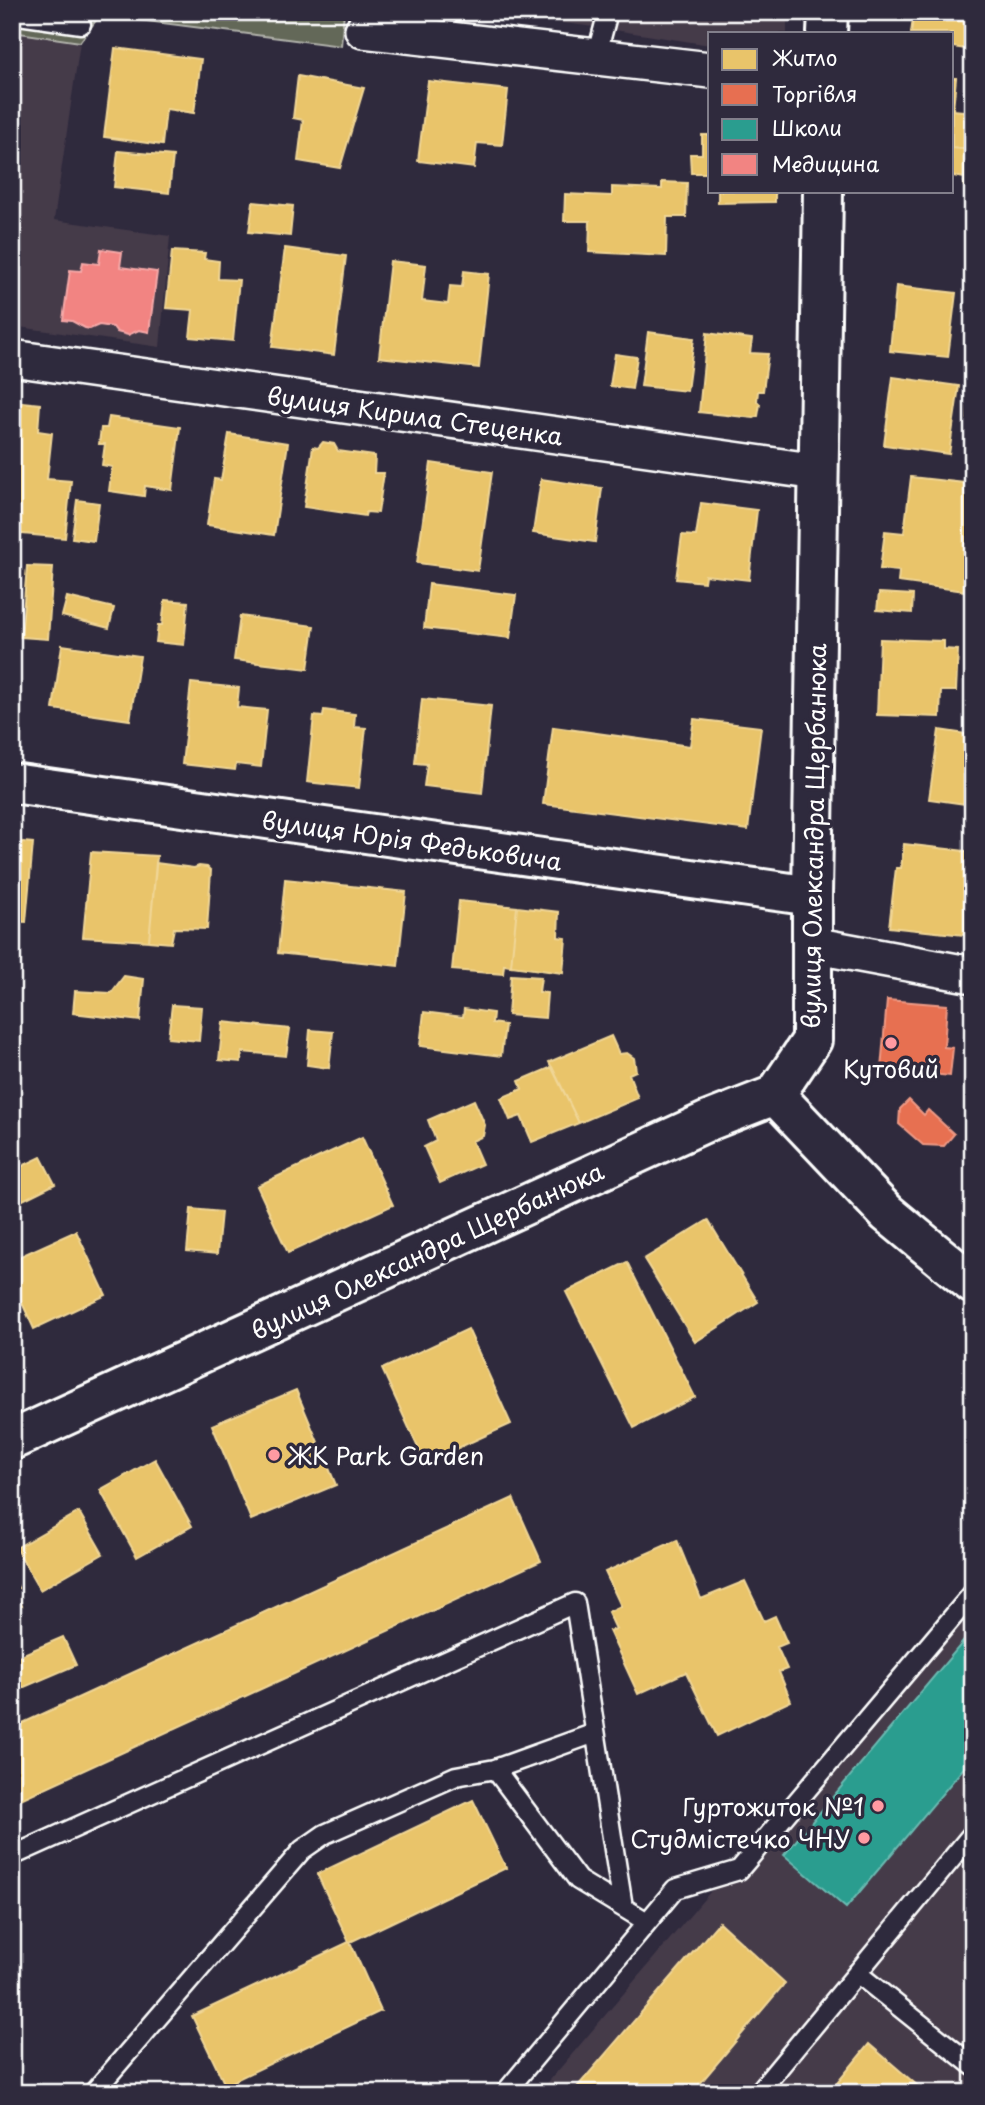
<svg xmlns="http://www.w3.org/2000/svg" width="985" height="2105" viewBox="0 0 985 2105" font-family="'Playpen Sans',sans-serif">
  <rect width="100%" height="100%" fill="#2f2a3d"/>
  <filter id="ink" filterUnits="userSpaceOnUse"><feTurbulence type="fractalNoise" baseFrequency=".0143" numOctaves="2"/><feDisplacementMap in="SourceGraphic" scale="14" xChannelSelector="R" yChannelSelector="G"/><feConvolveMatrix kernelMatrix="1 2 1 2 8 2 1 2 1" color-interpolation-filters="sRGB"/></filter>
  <g filter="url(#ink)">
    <!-- built -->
    <path fill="#453a4a" d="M 479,12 L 787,12 L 787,33 L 710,33 L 710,45 L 602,28 Z
      M 12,32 L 80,42 L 54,220 L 170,236 L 160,347 L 12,326 Z
      M 973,1583 L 973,2093 L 539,2093 Z"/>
    <!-- green -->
    <path fill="#646759" stroke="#b2b3ac" stroke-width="2" d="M 12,12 L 344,12 L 341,46 L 100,15 L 80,42 L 12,32 Z"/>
    <!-- homes -->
    <path fill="#e9c46a" stroke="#f0d697" stroke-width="2" d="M 914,12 L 973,12 L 973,50 L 952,47 L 952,33 L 911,33 Z
      M 115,48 L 201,59 L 194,113 L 166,109 L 162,145 L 104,137 Z
      M 298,76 L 364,88 L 340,168 L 298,161 L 303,120 L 293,118 Z
      M 952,78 L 956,78 L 953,110 L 973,112 L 972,150 L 952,148 Z
      M 428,81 L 508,90 L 502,145 L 477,143 L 474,168 L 418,161 Z
      M 702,135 L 710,135 L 710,173 L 691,173 L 690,154 L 702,154 Z
      M 952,148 L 973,150 L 973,187 L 964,186 L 965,178 L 952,176 Z
      M 118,151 L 173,156 L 169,193 L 114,187 Z
      M 662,182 L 687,183 L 686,217 L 667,217 L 666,256 L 589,252 L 590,221 L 564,221 L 565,194 L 612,196 L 612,187 L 662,189 Z
      M 718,191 L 775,191 L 775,202 L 718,203 Z
      M 253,202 L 293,206 L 290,236 L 249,232 Z
      M 285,248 L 346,256 L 334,355 L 272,347 Z
      M 172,251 L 205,253 L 204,259 L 219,261 L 218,279 L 239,280 L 233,341 L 190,337 L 193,310 L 166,308 Z
      M 390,261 L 426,265 L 422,301 L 448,304 L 450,286 L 462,287 L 464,271 L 489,274 L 479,368 L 379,357 Z
      M 896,286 L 956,293 L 948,357 L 890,351 Z
      M 648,332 L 694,338 L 687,391 L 641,386 Z
      M 707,333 L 752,339 L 750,353 L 768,354 L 763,391 L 758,391 L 757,401 L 760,404 L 758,416 L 754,418 L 699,412 Z
      M 615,354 L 637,357 L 632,389 L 610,386 Z
      M 893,377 L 959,386 L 949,454 L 884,445 Z
      M 969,399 L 973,399 L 973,422 L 968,421 Z
      M 12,401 L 40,404 L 38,431 L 52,433 L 47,479 L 71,481 L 65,538 L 12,533 Z
      M 109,417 L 180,427 L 172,490 L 145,486 L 144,496 L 109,491 L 112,467 L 102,465 L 105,444 L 99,444 L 101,428 L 107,428 Z
      M 229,434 L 288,443 L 274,535 L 207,525 L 214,479 L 221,480 Z
      M 323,442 L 334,444 L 338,451 L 375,456 L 374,473 L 384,473 L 378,513 L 366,512 L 365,516 L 304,507 L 313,447 L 318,448 Z
      M 431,463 L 492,472 L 478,571 L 417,563 Z
      M 911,477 L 973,484 L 973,592 L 898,582 L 899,571 L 880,569 L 885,531 L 904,533 Z
      M 541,479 L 602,488 L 595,542 L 533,533 Z
      M 77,500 L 99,503 L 94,541 L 72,538 Z
      M 701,503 L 757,510 L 749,580 L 705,575 L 704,582 L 676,579 L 682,535 L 696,536 Z
      M 27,566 L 53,567 L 48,639 L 21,637 Z
      M 429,584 L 516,595 L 510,638 L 424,628 Z
      M 879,593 L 913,595 L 912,613 L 877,610 Z
      M 67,597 L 114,608 L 109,628 L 62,616 Z
      M 165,600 L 188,602 L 184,645 L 156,642 L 158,625 L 162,625 Z
      M 240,616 L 314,626 L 308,669 L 234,660 Z
      M 880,639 L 944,641 L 944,649 L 958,650 L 956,691 L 941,691 L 940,717 L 877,715 Z
      M 62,645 L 140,656 L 130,720 L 53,709 Z
      M 191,683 L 239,688 L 237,707 L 267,710 L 261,767 L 236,764 L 235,770 L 182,764 Z
      M 422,699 L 491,706 L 482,793 L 424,786 L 427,764 L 415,763 Z
      M 324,710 L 355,714 L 354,727 L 366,728 L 359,788 L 307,782 L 314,716 L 323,717 Z
      M 694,719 L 761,727 L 748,830 L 543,804 L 553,727 L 690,746 Z
      M 939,730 L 973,735 L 973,805 L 929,799 Z
      M 12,841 L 33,843 L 26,922 L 12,921 Z
      M 904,844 L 973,852 L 973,936 L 889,927 L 896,868 L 901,868 Z
      M 91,852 L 157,856 L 149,941 L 83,937 Z
      M 156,863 L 194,868 L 199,866 L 207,867 L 211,871 L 207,929 L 174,928 L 171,943 L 149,941 Z
      M 285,879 L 406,892 L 398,966 L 278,953 Z
      M 459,901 L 517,907 L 511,966 L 504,965 L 503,974 L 452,970 Z
      M 517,907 L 559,912 L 558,937 L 566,938 L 563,973 L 511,966 Z
      M 511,975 L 541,977 L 539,992 L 547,993 L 545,1018 L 508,1015 Z
      M 124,976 L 144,979 L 140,1021 L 73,1013 L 75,991 L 111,993 Z
      M 172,1005 L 202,1007 L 199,1041 L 168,1038 Z
      M 464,1009 L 493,1013 L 492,1023 L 505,1025 L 501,1056 L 420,1046 L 424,1012 L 463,1017 Z
      M 223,1022 L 290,1029 L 286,1056 L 242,1052 L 241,1062 L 219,1060 Z
      M 310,1030 L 333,1032 L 329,1068 L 307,1065 Z
      M 611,1036 L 619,1054 L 627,1053 L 634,1058 L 636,1071 L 629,1074 L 638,1098 L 579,1123 L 549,1062 Z
      M 552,1067 L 579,1123 L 532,1142 L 521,1116 L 510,1120 L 501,1098 L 522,1089 L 519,1081 Z
      M 474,1100 L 485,1125 L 483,1136 L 472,1141 L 482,1164 L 440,1183 L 424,1147 L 436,1141 L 428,1120 Z
      M 362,1137 L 393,1205 L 288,1253 L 257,1186 Z
      M 41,1157 L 55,1184 L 17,1203 L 12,1193 L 12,1171 Z
      M 191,1209 L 221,1212 L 217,1254 L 187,1251 Z
      M 708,1220 L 758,1302 L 695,1342 L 644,1259 Z
      M 76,1231 L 106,1295 L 34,1329 L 12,1281 L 12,1260 Z
      M 627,1262 L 695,1397 L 634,1428 L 566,1292 Z
      M 468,1329 L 511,1424 L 425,1463 L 382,1369 Z
      M 296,1390 L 336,1485 L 251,1520 L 212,1425 Z
      M 155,1459 L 192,1526 L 137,1557 L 100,1490 Z
      M 513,1498 L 541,1561 L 12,1803 L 12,1728 Z
      M 79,1512 L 103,1554 L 40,1590 L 16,1548 Z
      M 677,1540 L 701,1599 L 745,1581 L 764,1621 L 775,1616 L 787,1643 L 777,1647 L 787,1669 L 779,1672 L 791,1701 L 717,1736 L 686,1672 L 638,1694 L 609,1631 L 616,1629 L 608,1612 L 621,1606 L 605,1572 Z
      M 12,1576 L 18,1588 L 14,1590 L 22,1606 L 12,1610 Z
      M 63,1637 L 76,1665 L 15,1691 L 12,1685 L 12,1659 Z
      M 473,1800 L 506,1868 L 350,1942 L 381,2011 L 225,2085 L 229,2093 L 209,2093 L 225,2085 L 192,2016 L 349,1942 L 317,1874 Z
      M 719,1922 L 785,1983 L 692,2093 L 572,2093 Z
      M 869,2044 L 926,2093 L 829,2093 Z"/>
    <!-- shops -->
    <path fill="#e76f51" stroke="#ee9a85" stroke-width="2" d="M 887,1000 L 947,1005 L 944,1047 L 953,1048 L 950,1076 L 881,1069 Z
      M 909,1100 L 924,1115 L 928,1110 L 954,1134 L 944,1146 L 923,1145 L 899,1124 L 900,1109 Z"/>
    <!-- schools -->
    <path fill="#2a9d8f" stroke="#6abab1" stroke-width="2" d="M 973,1630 L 973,1757 L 846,1908 L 784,1855 Z"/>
    <!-- health -->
    <path fill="#f28482" stroke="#f6a9a8" stroke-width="2" d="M 101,249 L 122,252 L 120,267 L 157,272 L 149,332 L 139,330 L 128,335 L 117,332 L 113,327 L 99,325 L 90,329 L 85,328 L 72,321 L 63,320 L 70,270 L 81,271 L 83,262 L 99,264 Z"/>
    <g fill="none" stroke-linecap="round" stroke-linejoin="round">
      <!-- service casing -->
      <g stroke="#fff" stroke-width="23">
        <path id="service" d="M 12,14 L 81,24
          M 596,57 L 608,12
          M 495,1769 L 595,1733
          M 12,1856 L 575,1603 L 623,1907
          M 857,1973 L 973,2066
          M 93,2093 L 302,1850 L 325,1834 L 456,1776 L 495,1769 L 578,1880 L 647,1922
          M 505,2093 L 675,1889 L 739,1870 L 973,1593
          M 758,2093 L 973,1833"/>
      </g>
      <!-- minor casing -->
      <g stroke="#fff" stroke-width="40">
        <path id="minor" d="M 363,30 L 710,70
          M 12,358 L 818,472
          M 812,945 L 973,975"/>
      </g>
      <!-- tertiary casing -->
      <g stroke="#fff" stroke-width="44">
        <path id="tertiary" d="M 827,33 L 828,12
          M 12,783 L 812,896
          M 775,1095 L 887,1213 L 973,1284
          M 12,1440 L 706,1122 L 775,1095 L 812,1040 L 812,896 L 823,191"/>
      </g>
      <!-- service -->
      <use href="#service" stroke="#2f2a3d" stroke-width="18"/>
      <!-- minor -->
      <use href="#minor" stroke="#2f2a3d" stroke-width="35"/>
      <!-- tertiary -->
      <use href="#tertiary" stroke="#2f2a3d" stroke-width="38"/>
    </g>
  </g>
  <!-- markers -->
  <g fill="#ff9aa2" stroke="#2f2a3d" stroke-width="2.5">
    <circle cx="891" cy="1043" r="7"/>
    <circle cx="274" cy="1455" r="7"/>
    <circle cx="878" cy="1806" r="7"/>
    <circle cx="864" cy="1838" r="7"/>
  </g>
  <g text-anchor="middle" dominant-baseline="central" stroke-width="7" stroke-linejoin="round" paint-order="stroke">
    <!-- street labels -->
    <g font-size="24" fill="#fff" stroke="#2f2a3d">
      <text transform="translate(415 415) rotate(8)">вулиця Кирила Стеценка</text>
      <text transform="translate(813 836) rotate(-89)">вулиця Олександра Щербанюка</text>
      <text transform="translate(412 840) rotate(8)">вулиця Юрія Федьковича</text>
      <text transform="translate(427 1250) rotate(-25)">вулиця Олександра Щербанюка</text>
    </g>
    <!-- poi labels -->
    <g font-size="24" fill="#fff" stroke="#2f2a3d" text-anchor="end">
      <text x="891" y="1068" text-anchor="middle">Кутовий</text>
      <text x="288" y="1455" text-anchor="start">ЖК Park Garden</text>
      <text x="864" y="1806">Гуртожиток №1</text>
      <text x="850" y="1838">Студмістечко ЧНУ</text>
    </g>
  </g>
  <!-- margin -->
  <rect width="985" height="2105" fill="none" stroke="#2f2a3d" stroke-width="42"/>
  <rect x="21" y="21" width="943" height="2063" fill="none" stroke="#fff" stroke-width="2.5" filter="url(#ink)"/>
  <!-- legend -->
  <rect x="708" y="32" width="245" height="161" fill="#2f2a3d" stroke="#827f8b" stroke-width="2"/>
  <rect x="722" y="49" width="35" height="21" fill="#e9c46a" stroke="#827f8b" stroke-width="2"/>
  <text x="772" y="66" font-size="21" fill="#ffffff">Житло</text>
  <rect x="722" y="84" width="35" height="21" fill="#e76f51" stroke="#827f8b" stroke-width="2"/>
  <text x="772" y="102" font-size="21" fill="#ffffff">Торгівля</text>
  <rect x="722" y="119" width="35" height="21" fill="#2a9d8f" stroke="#827f8b" stroke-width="2"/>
  <text x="772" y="136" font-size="21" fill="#ffffff">Школи</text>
  <rect x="722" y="154" width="35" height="21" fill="#f28482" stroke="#827f8b" stroke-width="2"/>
  <text x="772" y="172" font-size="21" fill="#ffffff">Медицина</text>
</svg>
